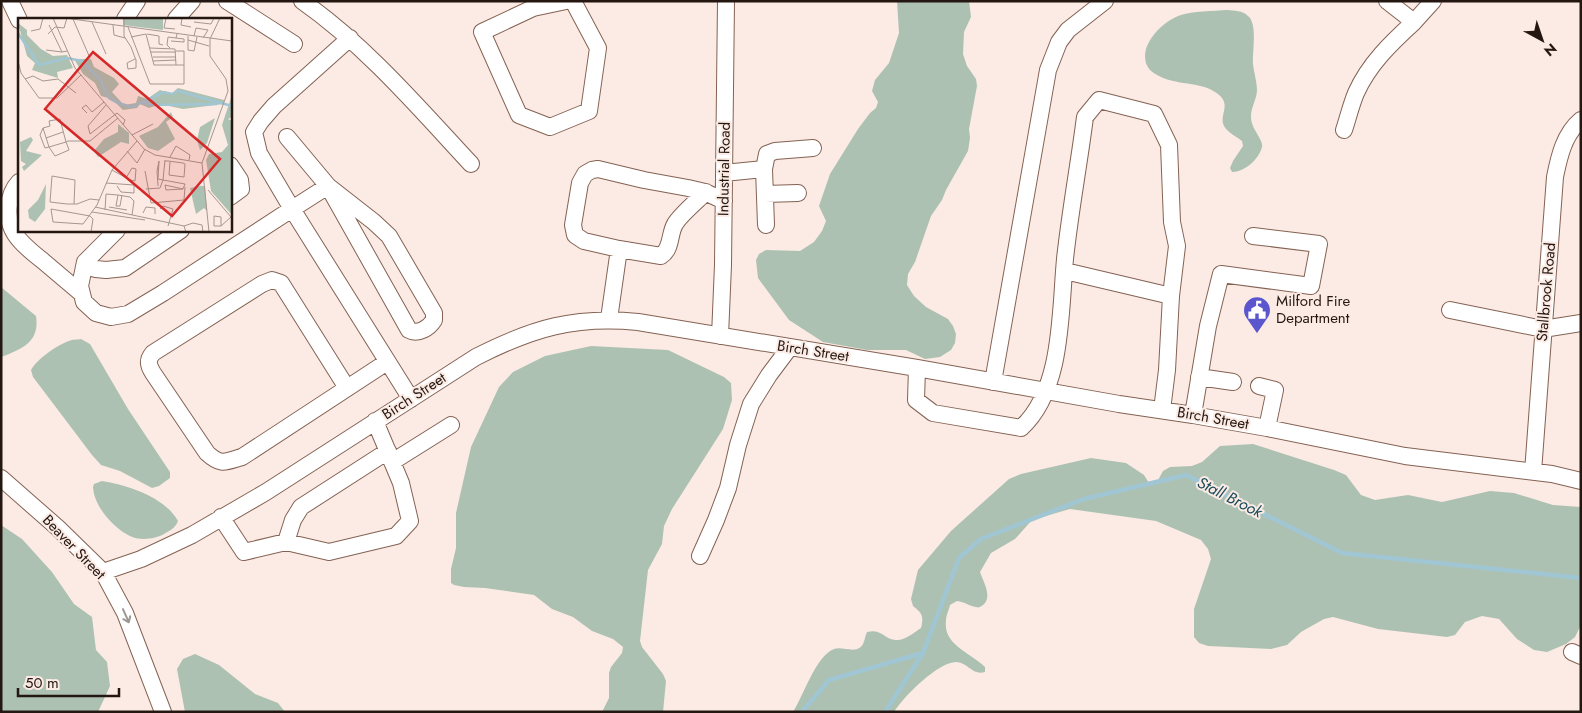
<svg xmlns="http://www.w3.org/2000/svg" width="1582" height="713" viewBox="0 0 1582 713" font-family="Jost,sans-serif">
  <rect width="100%" height="100%" fill="#fbebe4"/>
  <!-- green -->
  <path fill="#adc1b3" d="M 897,1 L 969,1 L 971,17 L 964,32 L 963,54 L 967,66 L 976,79 L 977,86 L 969,129 L 970,138 L 968,151 L 946,190 L 942,200 L 931,216 L 915,262 L 908,274 L 907,285 L 914,296 L 926,307 L 948,319 L 953,326 L 956,334 L 955,343 L 951,350 L 940,357 L 925,359 L 906,350 L 867,350 L 823,342 L 789,320 L 758,278 L 756,260 L 759,254 L 766,250 L 800,251 L 814,242 L 822,231 L 826,221 L 819,206 L 830,174 L 858,129 L 870,113 L 876,108 L 878,102 L 872,91 L 875,80 L 889,63 L 899,33 Z
    M 1227,10 C 1235,11 1242,10 1248,16 C 1258,24 1252,52 1253,64 C 1254,73 1257,82 1257,90 C 1257,99 1251,107 1251,116 C 1250,128 1264,140 1262,147 C 1259,159 1245,172 1232,172 L 1230,168 L 1233,161 L 1243,146 L 1242,141 C 1236,136 1228,133 1224,126 C 1218,114 1234,104 1215,92 C 1198,80 1169,87 1150,70 C 1145,65 1144,56 1146,49 C 1151,34 1166,20 1181,15 C 1192,11 1214,11 1227,10 Z
    M 1,287 L 36,316 C 40,342 22,349 1,357 Z
    M 81,339 L 90,344 L 128,409 L 170,472 L 170,478 L 159,486 L 152,488 L 120,471 L 101,465 L 92,455 L 33,377 L 31,370 C 37,359 57,345 69,341 C 72,339 77,340 81,339 Z
    M 591,346 L 668,350 L 724,377 L 731,383 L 732,400 L 723,429 L 672,509 L 664,526 L 662,544 L 648,570 L 640,641 L 642,647 L 663,674 L 666,681 L 663,712 L 602,712 L 609,698 L 609,673 L 611,667 L 622,653 L 623,647 L 613,639 L 592,631 L 573,617 L 552,609 L 534,595 L 485,588 L 464,587 L 454,585 L 451,583 L 451,569 L 456,548 L 456,513 L 471,447 L 499,387 L 513,372 L 545,356 Z
    M 1253,444 L 1334,470 L 1346,475 L 1361,495 L 1375,500 L 1408,495 L 1442,502 L 1490,491 L 1514,493 L 1553,505 L 1581,507 L 1581,625 L 1575,637 L 1566,644 L 1547,652 L 1534,650 L 1517,639 L 1499,619 L 1482,616 L 1465,622 L 1455,635 L 1447,637 L 1378,629 L 1333,617 L 1324,619 L 1301,632 L 1287,645 L 1271,649 L 1208,646 L 1199,643 L 1194,637 L 1194,609 L 1211,559 L 1208,549 L 1201,540 L 1156,521 L 1070,509 L 1032,520 L 1015,539 L 991,553 L 980,572 C 983,581 993,597 983,605 C 980,607 979,608 976,607 C 969,606 965,602 957,601 L 950,605 C 949,610 946,615 946,621 C 943,645 971,653 985,667 L 985,672 C 973,676 968,663 957,662 C 939,661 903,697 894,712 L 793,712 C 804,695 815,657 834,649 C 843,646 857,655 863,644 C 865,640 865,636 867,632 C 881,628 884,639 896,640 C 904,641 915,632 921,628 C 924,616 922,613 913,606 L 911,599 L 918,570 L 951,531 L 1009,479 L 1021,474 L 1091,458 L 1126,463 L 1144,475 L 1149,483 L 1152,485 L 1157,482 L 1163,471 L 1170,467 L 1192,466 L 1202,462 L 1220,446 Z
    M 102,481 C 127,485 165,497 178,521 C 175,528 171,530 164,534 C 156,539 139,541 130,536 C 113,528 94,506 93,487 L 94,484 Z
    M 1,525 L 22,539 L 52,572 L 74,604 L 92,617 L 96,650 L 107,662 L 110,686 L 98,712 L 1,712 Z
    M 195,654 L 219,665 L 255,694 L 278,703 L 285,712 L 185,712 L 177,669 L 183,659 Z"/>
  <g fill="none" stroke-linecap="round" stroke-linejoin="round">
    <!-- stream -->
    <path stroke="#a0c6d3" stroke-width="4.5" d="M 802,712 L 829,680 L 923,653
      M 885,712 L 923,653 L 959,558 L 981,539 L 1084,499 L 1186,475 L 1342,553 L 1581,578"/>
    <!-- minor casing -->
    <g stroke="#846253" stroke-width="18">
      <path id="minor" d="M 10,1 L 19,20
        M 227,1 L 294,44
        M 302,1 C 366,46 418,107 471,164
        M 566,1 L 533,8 L 482,32 L 519,115 L 550,127 L 589,111 L 598,48 L 573,1
        M 1387,1 L 1414,22 L 1433,1
        M 125,19 L 137,1
        M 176,19 L 192,1
        M 1344,130 C 1348,118 1351,105 1356,93 C 1369,64 1391,43 1414,22
        M 287,137 L 328,186 L 374,222 L 389,236 L 434,313 L 434,320 C 429,328 418,335 409,330 L 328,186 L 292,209 L 411,399
        M 230,165 L 240,180 L 241,189 L 230,197
        M 764,169 L 766,225
        M 724,173 L 764,169 L 767,154 L 775,151 L 813,148
        M 19,182 C 7,195 5,219 15,234 C 22,245 33,253 43,261 C 56,272 69,283 82,294
        M 765,194 L 798,193
        M 117,230 L 85,262 L 80,286 L 84,302 L 96,313 L 111,317 L 128,314 L 163,293 L 292,209 L 259,153 L 254,132 L 261,121 L 274,106 L 350,38
        M 619,249 L 661,256 C 672,249 669,234 675,224 C 680,215 698,200 706,192
        M 85,262 L 89,267 L 96,269 L 106,270 L 125,268 L 181,230
        M 1065,271 L 1171,296
        M 1450,310 L 1543,329 L 1581,323
        M 609,319 L 619,249 L 584,241 L 575,235 L 573,225 L 580,183 L 585,174 L 592,170 L 598,169 L 644,180 L 688,188 L 705,192 L 724,201
        M 720,336 L 723,265 L 726,1
        M 917,368 L 916,400 L 933,413 L 1021,428 C 1063,390 1060,312 1065,259 C 1070,212 1079,164 1085,117 L 1099,100 L 1154,114 L 1169,145 L 1172,222 L 1177,246 L 1171,296 L 1167,370 L 1162,410
        M 1199,377 L 1233,382
        M 993,382 L 1048,70 L 1059,42 L 1068,30 L 1105,1
        M 1259,386 L 1275,390 L 1267,428
        M 347,388 L 281,283 L 272,280 L 262,284 L 153,353 C 147,360 148,365 153,373 L 207,453 C 221,466 225,462 242,457 L 387,362
        M 1193,415 L 1208,326 L 1221,274 L 1311,286 L 1319,244 L 1253,236
        M 392,462 L 451,425
        M 1533,472 L 1555,177 C 1559,157 1564,134 1581,120
        M 1,478 L 58,528 L 103,572 L 125,613 L 163,712
        M 221,517 L 244,552 L 286,542 L 329,552 L 396,536 L 410,521 L 401,483 L 375,421
        M 286,542 L 293,520 L 301,507 L 388,451
        M 700,556 L 716,520 L 728,488 L 738,445 L 751,404 L 769,375 L 790,347
        M 103,572 L 141,559 L 192,535 L 266,492 L 476,357 C 533,328 574,316 638,322 L 917,368 L 1119,404 L 1193,415 L 1267,428 L 1405,456 L 1552,474 L 1581,481
        M 1572,652 L 1581,656"/>
    </g>
    <!-- minor -->
    <use href="#minor" stroke="#fff" stroke-width="16"/>
  </g>
  <!-- one-way arrows -->
  <defs><path id="oneway-shaft" d="M-6 0H5M1.5-3L5.5 0L1.5 3" fill="none" stroke-width="1.6" stroke-linecap="round" stroke-linejoin="round" transform="scale(1.25)"/></defs>
  <use stroke="#9c9794" href="#oneway-shaft" transform="translate(126 616) rotate(66)"/>
  <!-- icons -->
  <defs>
    <g id="civic-pin" transform="scale(1.4375)"><path d="M0 17L-7.5 6A9.5 9.5 0 1 1 7.5 6Z" fill="#5b56ce" stroke="#fbebe4"/><path d="M-.6-6.5H3V-4.5H.6V-3L4-1V1h2V6H-6V1h2V-1L-.6-3ZM-1.2 2.5V6h2.4V2.5Z" fill="#fff"/></g>
  </defs>
  <g fill-rule="evenodd">
    <use href="#civic-pin" x="1257" y="310"/>
  </g>
  <g text-anchor="middle" dominant-baseline="central" stroke-width="4" stroke-linejoin="round" paint-order="stroke">
    <!-- street labels -->
    <g font-size="15" fill="#241711" stroke="#fbebe4">
      <text transform="translate(724 169) rotate(-89)">Industrial Road</text>
      <text transform="translate(1546 292) rotate(-85)">Stallbrook Road</text>
      <text transform="translate(813 351) rotate(9)">Birch Street</text>
      <text transform="translate(414 396) rotate(-33)">Birch Street</text>
      <text transform="translate(1213 418) rotate(10)">Birch Street</text>
      <text transform="translate(74 547) rotate(46)">Beaver Street</text>
    </g>
    <!-- poi labels -->
    <g font-size="15" fill="#241711" stroke="#fbebe4" text-anchor="start">
      <text x="1276" y="301">Milford Fire<tspan x="1276" dy="17">Department</tspan></text>
    </g>
    <!-- water labels -->
    <g font-size="16" font-style="italic" fill="#184c5b" stroke="#fbebe4">
      <text transform="translate(1230 497) rotate(27)">Stall Brook</text>
    </g>
  </g>
  <!-- overview -->
  <g transform="translate(18 18)">
    <rect width="214" height="214" fill="#fbebe4"/>
    <path d="M 105,0 L 145,0 L 145,12 L 105,7 ZM 0,5 L 9,12 L 9,17 L 23,31 L 35,38 L 49,37 L 55,50 L 39,54 L 40,60 L 14,52 L 17,45 L 9,38 ZM 56,41 L 73,41 L 76,49 L 96,60 L 101,66 L 94,74 L 106,87 L 118,85 L 120,78 L 129,81 L 142,72 L 153,76 L 160,70 L 206,82 L 206,86 L 165,91 L 142,86 L 131,90 L 122,86 L 119,90 L 105,92 L 94,81 L 83,78 L 77,65 L 65,56 ZM 214,77 L 214,99 L 210,101 L 214,103 L 214,197 L 193,173 L 188,142 L 191,136 L 204,134 L 210,127 L 204,107 ZM 153,94 L 155,99 L 148,104 L 157,121 L 140,133 L 130,130 L 121,118 L 140,109 ZM 197,100 L 189,125 L 182,132 L 179,122 L 182,109 ZM 100,106 L 111,115 L 111,126 L 103,124 L 80,139 L 76,133 L 86,121 L 100,114 ZM 13,119 L 15,122 L 8,133 L 24,137 L 6,153 L 4,149 L 8,146 L 3,143 L 2,124 ZM 28,166 L 27,191 L 17,204 L 11,200 L 10,192 L 20,182 ZM 182,168 L 187,168 L 189,193 L 186,190 L 178,196 L 172,170 Z" fill="#adc1b3"/>
    <path fill="none" stroke="#a0c6d3" stroke-width="2.5" d="M 0,15 L 21,47 L 49,40 L 64,43 L 83,63 L 91,80 L 100,85 L 114,89 L 146,74 L 154,76 L 160,73 L 214,88M 124,84 L 133,87 L 199,86"/>
    <path fill="none" stroke="#a59690" stroke-width="1" d="M 35,0 L 57,50 L 126,131 L 137,137 L 184,145M 47,0 L 214,23M 106,0 L 106,18 L 113,29 L 116,37 L 118,42 L 118,50 L 110,51 L 109,45 L 117,41M 148,0 L 146,10 L 157,11M 164,0 L 163,7 L 173,9M 55,1 L 72,40M 74,4 L 88,36M 176,4 L 193,6 L 196,0M 31,7 L 44,34 L 49,33M 95,7 L 96,17 L 107,20M 110,9 L 132,66 L 166,66 L 166,47 L 158,47 L 157,31 L 132,30M 13,13 L 22,11 L 25,0M 30,16 L 37,9 L 46,10 L 49,0M 129,16 L 141,18 L 141,26 L 145,27M 170,18 L 170,32 L 176,33 L 179,19M 176,18 L 178,10 L 190,12 L 185,20M 113,19 L 128,16 L 136,47 L 158,47M 192,21 L 202,0M 170,22 L 191,28M 153,23 L 166,24 L 166,21 L 158,20M 152,30 L 149,27 L 150,19 L 158,20 L 159,16M 28,32 L 44,34M 158,33 L 166,33 L 166,47M 133,34 L 158,34M 135,39 L 158,39M 0,43 L 3,55 L 21,80 L 39,80 L 63,57M 135,43 L 158,42M 7,61 L 15,58 L 25,63 L 40,61 L 58,75M 88,87 L 70,108 L 72,116 L 99,95 L 107,102 L 105,107M 69,95 L 64,90 L 68,87 L 74,94 L 86,84M 25,110 L 32,108 L 31,103 L 42,101 L 43,105 L 48,124 L 50,129 L 51,132 L 37,138 L 31,129 L 27,130 L 22,117 L 25,110 L 31,129 L 48,124 L 50,123 L 72,123 L 100,100M 114,117 L 135,106M 28,120 L 45,114M 109,133 L 119,145 L 127,131M 152,139 L 158,128 L 172,137 L 171,142M 147,143 L 150,143 L 165,145 L 167,146 L 166,159 L 151,157 L 152,144M 94,152 L 112,162 L 117,163 L 118,151 L 114,150 L 108,160M 127,153 L 133,185 L 166,182 L 167,169M 145,162 L 147,142M 88,165 L 116,167 L 116,175 L 103,174 L 99,168M 140,168 L 139,153 L 141,143 L 140,161 L 145,162M 128,171 L 142,170 L 145,162 L 167,166 L 165,171 L 148,172 L 147,167 L 165,171M 190,172 L 213,199M 104,177 L 102,188 L 98,188 L 100,177 L 112,179 L 116,183 L 114,197M 56,186 L 57,162 L 34,158 L 32,184 L 49,186 L 59,186 L 72,181 L 81,182M 77,189 L 166,208M 91,189 L 109,192M 142,191 L 145,188 L 155,191 L 150,208M 87,192 L 88,176 L 100,177M 74,194 L 127,202M 125,195 L 128,189 L 137,190 L 137,196M 65,206 L 79,187 L 94,152 L 119,123M 65,206 L 35,204 L 33,191 L 72,198 L 75,201 L 73,214M 203,208 L 203,199 L 196,198 L 196,208 L 203,208 L 213,199M 168,214 L 166,208 L 175,205 L 184,207 L 185,214M 191,214 L 184,145 L 210,73 L 208,61 L 192,38 L 192,21"/>
    <path fill="#d62828" fill-opacity="0.15" stroke="#d62828" stroke-width="2.5" d="M 75,34 L 202,141 L 154,198 L 27,91 Z"/>
    <rect width="214" height="214" fill="none" stroke="#241711" stroke-width="2.5"/>
  </g>
  <!-- border -->
  <rect width="1582" height="713" fill="none" stroke="#241711" stroke-width="5"/>
  <!-- north arrow -->
  <g transform="translate(1542 40) rotate(140)" stroke="#fbebe4" stroke-width="4" paint-order="stroke">
  <path d="M0-4L9 19L0 12L-9 19Z" fill="#241711"/>
  <text y="-8" font-size="14" font-weight="bold" text-anchor="middle" fill="#241711">N</text>
  </g>
  <!-- scale -->
  <path d="M18 688v8h101v-8" fill="none" stroke="#241711" stroke-width="2.5"/>
  <text x="25" y="688" font-size="15" fill="#241711" stroke="#fbebe4" stroke-width="4" paint-order="stroke">50 m</text>
</svg>
